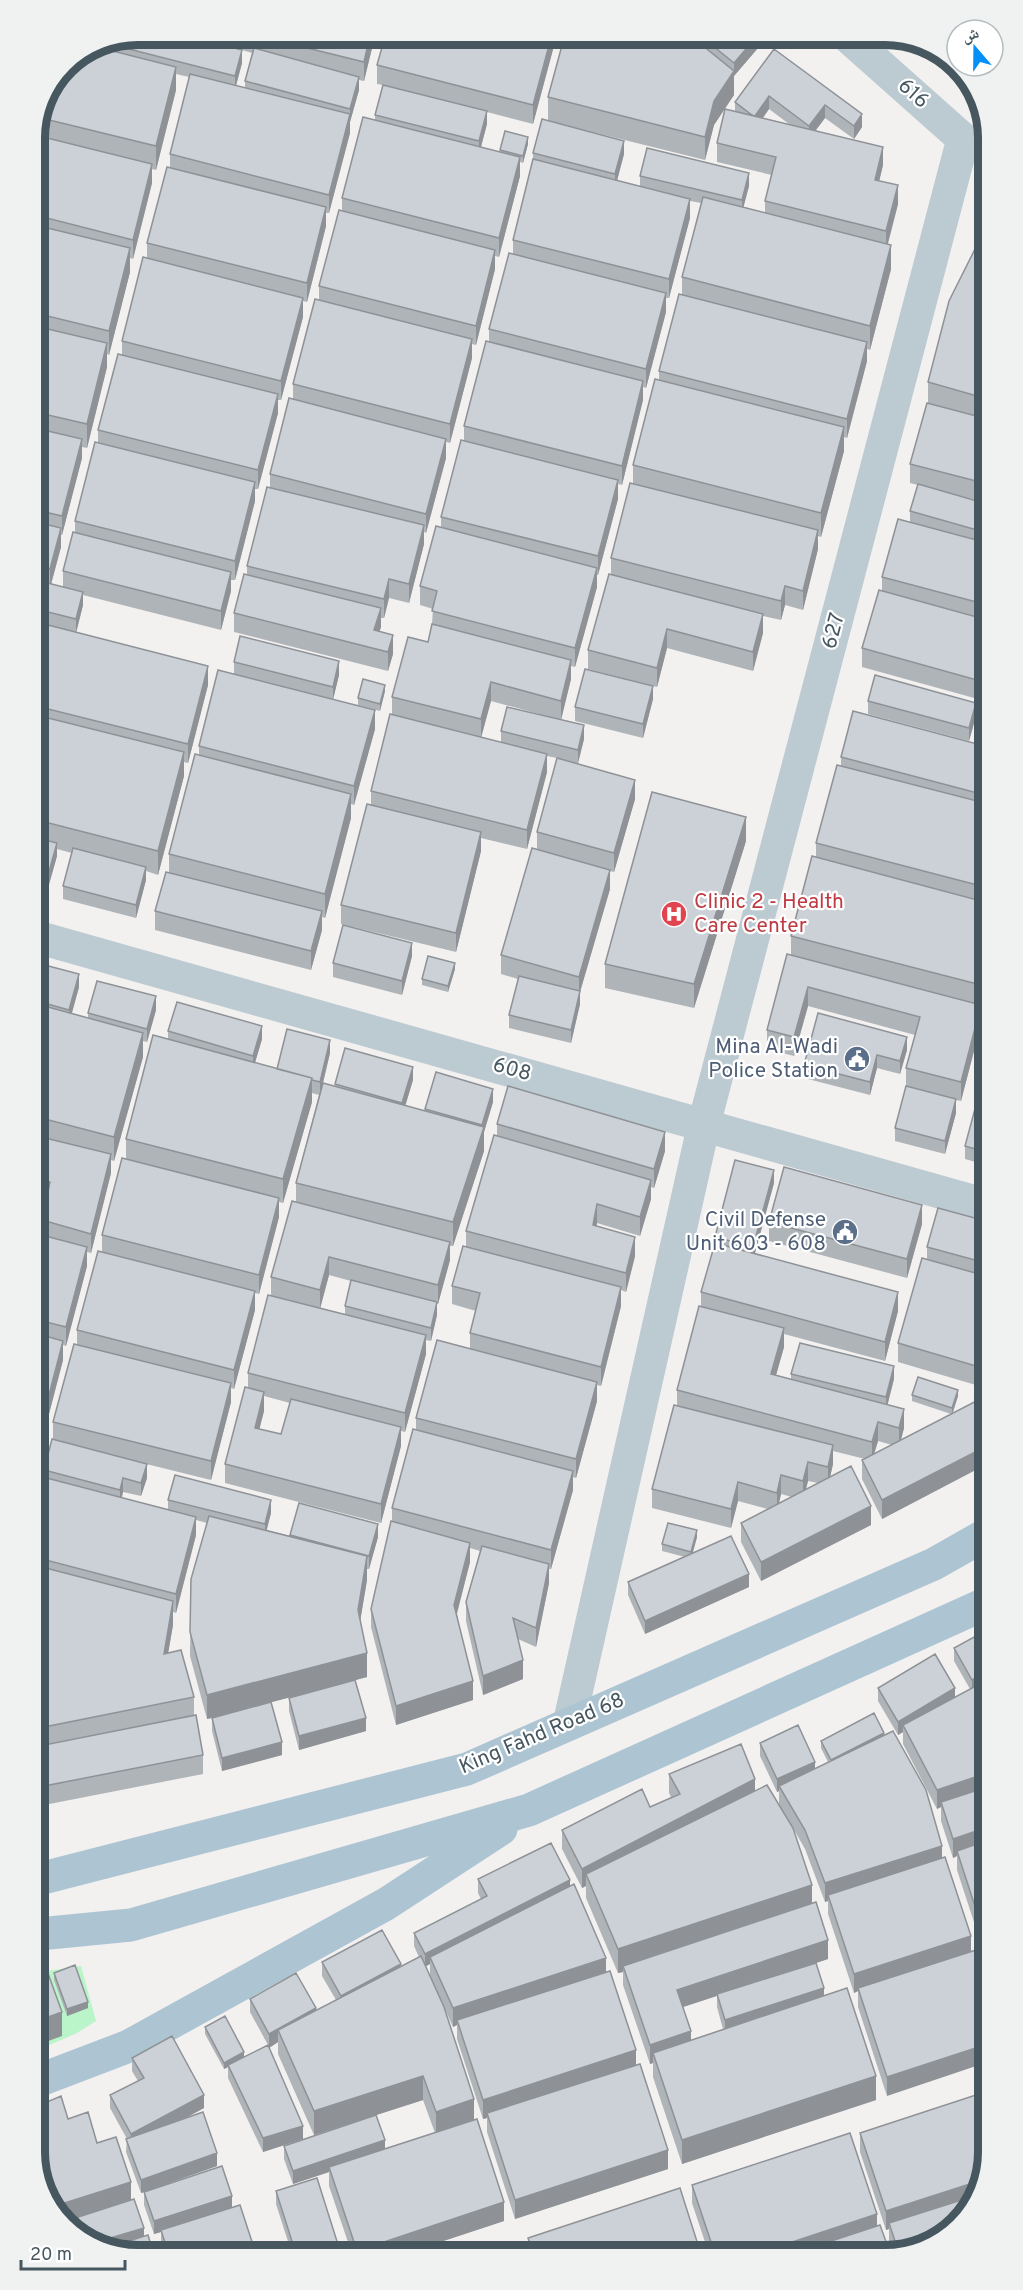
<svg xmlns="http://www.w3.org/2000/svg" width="1023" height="2290" viewBox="0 0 1023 2290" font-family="Overpass,'Noto Naskh Arabic',sans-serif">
  <rect width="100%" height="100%" fill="#f3f0f0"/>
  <!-- green -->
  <path fill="#baf5c9" d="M 81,1966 L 96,2021 L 77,2033 L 40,2049 L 40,1972 Z"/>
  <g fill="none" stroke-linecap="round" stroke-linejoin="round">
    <!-- street -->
    <path stroke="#bccad1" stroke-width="33" d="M 846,35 L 963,139 L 983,147
      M 37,937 L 986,1205
      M 569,1724 L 704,1124 L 963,139"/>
    <!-- primary -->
    <path stroke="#adc5d2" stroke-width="33" d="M 39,1879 L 467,1769 L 934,1564 L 987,1534
      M 39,1934 L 131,1925 L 529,1810 L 987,1603
      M 40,2080 L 129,2046 L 386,1904 L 501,1829"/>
  </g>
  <!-- wall -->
  <path fill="#afb4b8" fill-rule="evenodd" d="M 758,36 L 758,48 L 734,76 L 734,95 L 714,125 L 705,160 L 548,121 L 548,97 L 564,38 Z
    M 555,38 L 555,42 L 533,124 L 487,112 L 487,124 L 481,147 L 500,152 L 500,150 L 528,144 L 523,163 L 520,162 L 520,176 L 499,257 L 495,256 L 495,269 L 476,345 L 472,344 L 472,358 L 450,443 L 446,442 L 446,458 L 426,533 L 424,532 L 424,544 L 409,603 L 389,598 L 384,618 L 381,618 L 381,627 L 379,631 L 393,654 L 388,671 L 234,632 L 234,613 L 247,574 L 247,566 L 270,487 L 270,474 L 293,399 L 293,384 L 319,300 L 319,286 L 342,211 L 342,198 L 375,120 L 375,115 L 383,85 L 377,84 L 377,65 Z
    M 374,40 L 364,81 L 359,80 L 359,90 L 350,122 L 350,133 L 329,213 L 326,213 L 326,226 L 307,302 L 303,301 L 303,317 L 281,400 L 278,400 L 278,413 L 258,489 L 255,489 L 255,501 L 235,580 L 231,580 L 231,591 L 221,630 L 83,595 L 83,605 L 76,633 L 208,685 L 188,763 L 184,762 L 184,776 L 158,875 L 146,871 L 146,880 L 136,918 L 63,899 L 63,886 L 72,853 L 57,849 L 57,856 L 46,895 L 37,893 L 36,670 L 48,625 L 40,623 L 40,641 L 36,653 L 35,132 L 65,65 L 117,52 L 117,46 L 206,41 ZM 242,50 L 252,53 L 245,81 L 245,88 L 236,86 L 242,63 ZM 176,74 L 189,77 L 170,154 L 170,168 L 147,243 L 147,258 L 122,341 L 122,355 L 98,430 L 98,443 L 75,521 L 75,532 L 63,571 L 63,587 L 51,584 L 61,547 L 61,535 L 62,535 L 82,458 L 82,447 L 87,448 L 107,367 L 107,354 L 109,355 L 130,272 L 130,258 L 133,259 L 152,183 L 152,169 L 156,170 L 176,90 Z
    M 774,49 L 862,127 L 854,139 L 825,118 L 816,130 L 883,165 L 879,181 L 898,204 L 888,244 L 891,269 L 870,350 L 867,349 L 867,361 L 847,438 L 844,437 L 844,451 L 821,537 L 818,536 L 818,549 L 803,610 L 785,605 L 781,620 L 763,616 L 763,633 L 753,671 L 667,648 L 657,687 L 588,669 L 588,650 L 611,575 L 611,558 L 633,484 L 633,465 L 659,380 L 659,371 L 682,295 L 682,277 L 701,203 L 690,201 L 690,218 L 669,298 L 666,298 L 666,312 L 646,388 L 643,387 L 643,400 L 622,485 L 618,484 L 618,499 L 598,575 L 597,575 L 597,587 L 575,667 L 571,666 L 571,679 L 561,720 L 491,701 L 481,737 L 501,742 L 501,731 L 584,739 L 578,763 L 635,799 L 614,872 L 610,871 L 610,889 L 580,992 L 580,1004 L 571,1043 L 509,1028 L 509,1015 L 518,979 L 501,974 L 501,955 L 537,850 L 537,832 L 557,758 L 547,756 L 547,772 L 527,849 L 481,838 L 481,851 L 456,952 L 341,924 L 341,905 L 371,805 L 371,791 L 392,715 L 392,697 L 428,642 L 432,624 L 433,609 L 420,605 L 420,586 L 441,528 L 441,517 L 464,441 L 464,426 L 489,342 L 489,329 L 513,254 L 513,240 L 533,161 L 533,153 L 624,154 L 617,181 L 640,186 L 640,176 L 749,186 L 743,207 L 765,213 L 765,201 L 772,175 L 717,162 L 717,143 L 735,111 L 735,102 ZM 769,109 L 789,124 L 763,118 Z
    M 983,238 L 984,502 L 944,492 L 984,503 L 985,701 L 862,667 L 862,648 L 882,591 L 882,577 L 910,522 L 910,511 L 918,485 L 910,483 L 910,464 L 928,403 L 928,382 Z
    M 234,662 L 339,675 L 333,699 L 375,729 L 354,805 L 351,804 L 351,818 L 325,918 L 322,917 L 322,930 L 311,970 L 155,930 L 155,911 L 169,872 L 169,854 L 199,755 L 199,746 L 234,674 Z
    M 385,691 L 380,711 L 358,705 L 358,698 Z
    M 653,699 L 643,738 L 575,721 L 575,707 Z
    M 868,701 L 976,716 L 969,741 L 868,714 Z
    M 985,746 L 985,1010 L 981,1009 L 981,1024 L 961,1101 L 956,1100 L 956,1113 L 945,1154 L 895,1141 L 895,1128 L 906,1086 L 906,1068 L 915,1035 L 808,1006 L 794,1056 L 767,1049 L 767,1030 L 791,955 L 791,936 L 816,857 L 816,843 L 841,766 L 841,757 Z
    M 746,841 L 694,1008 L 605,988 L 605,964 Z
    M 412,956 L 402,995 L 333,977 L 333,963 Z
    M 37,963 L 79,987 L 72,1013 L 88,1018 L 88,1013 L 156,1010 L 147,1042 L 143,1041 L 143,1057 L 114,1161 L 111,1160 L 111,1173 L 91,1253 L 87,1252 L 87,1266 L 66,1346 L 63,1345 L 63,1360 L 43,1437 L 38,1436 L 38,1234 L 42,1235 L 42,1220 L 46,1200 L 38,1197 Z
    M 455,969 L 448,992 L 422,985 L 422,979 Z
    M 168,1031 L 262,1039 L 255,1063 L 277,1069 L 330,1053 L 323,1083 L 335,1086 L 335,1084 L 413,1080 L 405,1105 L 425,1111 L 425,1109 L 493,1102 L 484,1132 L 484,1151 L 453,1246 L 450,1246 L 450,1260 L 438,1304 L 437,1304 L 437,1315 L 431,1341 L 426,1340 L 426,1354 L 405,1432 L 401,1431 L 401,1446 L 381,1523 L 225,1483 L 225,1464 L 248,1387 L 248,1373 L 271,1296 L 271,1277 L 296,1202 L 296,1183 L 319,1095 L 312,1093 L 312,1102 L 283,1203 L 279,1202 L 279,1217 L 259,1294 L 255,1293 L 255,1310 L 234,1389 L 231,1388 L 231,1402 L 211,1480 L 118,1457 L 147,1478 L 141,1496 L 123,1492 L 122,1498 L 168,1509 L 168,1500 L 271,1513 L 266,1530 L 290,1536 L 378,1537 L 369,1569 L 367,1569 L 367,1580 L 360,1621 L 367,1677 L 242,1710 L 282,1755 L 222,1771 L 212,1731 L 212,1718 L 207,1719 L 190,1656 L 191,1579 L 207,1523 L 196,1520 L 196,1535 L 176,1613 L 173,1612 L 173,1625 L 168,1653 L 194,1697 L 194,1715 L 203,1755 L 203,1774 L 39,1806 L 38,1481 L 44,1478 L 44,1470 L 53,1440 L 53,1422 L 77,1345 L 77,1330 L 102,1252 L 102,1235 L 126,1159 L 126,1139 L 168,1039 ZM 329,1275 L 351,1281 L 345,1306 L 345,1314 L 320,1308 ZM 264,1396 L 290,1403 L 281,1434 L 259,1429 L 264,1411 Z
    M 907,1050 L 900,1074 L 877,1068 L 870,1095 L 804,1078 L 804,1065 Z
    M 985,1055 L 986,1107 L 977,1104 L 977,1085 Z
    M 986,1108 L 986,1165 L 965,1159 L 965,1146 Z
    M 497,1124 L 665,1151 L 654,1188 L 651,1187 L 651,1199 L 640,1236 L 597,1223 L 597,1226 L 635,1256 L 626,1292 L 621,1290 L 621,1306 L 601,1386 L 597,1385 L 597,1401 L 576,1478 L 573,1477 L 573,1490 L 551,1569 L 549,1569 L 549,1583 L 536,1647 L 518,1639 L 523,1679 L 483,1695 L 466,1621 L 466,1602 L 480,1551 L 470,1548 L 470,1562 L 457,1614 L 473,1700 L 396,1725 L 371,1627 L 371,1609 L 392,1522 L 392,1508 L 416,1430 L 416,1418 L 470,1348 L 470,1333 L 476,1311 L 452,1304 L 452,1286 L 466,1247 L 466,1231 L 497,1135 Z
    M 774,1183 L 755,1253 L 898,1311 L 885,1361 L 784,1334 L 784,1347 L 776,1375 L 791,1379 L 791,1374 L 894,1379 L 887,1405 L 904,1428 L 901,1440 L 951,1414 L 912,1401 L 912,1395 L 958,1396 L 953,1413 L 986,1396 L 987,1464 L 882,1519 L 862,1479 L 862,1460 L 865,1459 L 833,1451 L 833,1464 L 830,1477 L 871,1525 L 761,1581 L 741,1542 L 741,1523 L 768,1509 L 738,1501 L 731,1528 L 652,1508 L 652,1489 L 677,1406 L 677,1390 L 701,1306 L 701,1292 L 715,1243 L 715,1237 ZM 878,1441 L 892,1445 L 874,1454 ZM 808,1481 L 818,1483 L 806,1490 ZM 781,1494 L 792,1497 L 779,1504 Z
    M 986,1221 L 986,1388 L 898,1362 L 898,1343 L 927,1260 L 927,1247 Z
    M 769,1222 L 922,1224 L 907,1278 L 769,1241 Z
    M 697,1537 L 693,1553 L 749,1587 L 645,1634 L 628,1595 L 628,1582 L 685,1557 L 662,1551 L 662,1544 Z
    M 987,1630 L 988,1961 L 987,1957 L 987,1948 L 983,1950 L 957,1870 L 957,1856 L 953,1858 L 941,1821 L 941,1807 L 937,1809 L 903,1744 L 903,1732 L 898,1735 L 878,1701 L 878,1688 L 955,1697 L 970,1689 L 954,1661 L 954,1648 Z
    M 289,1698 L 366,1731 L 299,1750 L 289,1711 Z
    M 893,1731 L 887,2096 L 858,2007 L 858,1991 L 854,1993 L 828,1914 L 828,1901 L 825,1902 L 805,1849 L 793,1828 L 812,1903 L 828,1959 L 816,1963 L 824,1996 L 876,2100 L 682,2164 L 653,2077 L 653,2063 L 650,2064 L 623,1985 L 623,1972 L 618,1973 L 586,1898 L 586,1886 L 582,1888 L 562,1849 L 562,1830 L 650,1807 L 671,1797 L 669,1793 L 669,1774 L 755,1791 L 779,1805 L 779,1791 L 777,1792 L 760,1756 L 760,1743 L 815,1769 L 828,1762 L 821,1748 L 821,1741 L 884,1735 ZM 717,1996 L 717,2007 L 723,2029 L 691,2040 L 683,2007 Z
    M 478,1879 L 570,1886 L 606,1972 L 668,2169 L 515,2219 L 487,2132 L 487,2118 L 483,2119 L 457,2039 L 457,2025 L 453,2027 L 430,1976 L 430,1964 L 425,1966 L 474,2120 L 504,2221 L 407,2253 L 352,2254 L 329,2186 L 329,2172 L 293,2184 L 284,2159 L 284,2146 L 385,2149 L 435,2133 L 423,2100 L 314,2135 L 278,2054 L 278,2042 L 269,2048 L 303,2139 L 263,2152 L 228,2078 L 228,2067 L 224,2069 L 205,2034 L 205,2027 L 244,2057 L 268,2045 L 250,2012 L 250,1999 L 316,2010 L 336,2000 L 322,1976 L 322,1962 L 401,1966 L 419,1957 L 414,1946 L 414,1933 L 481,1899 L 478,1893 Z
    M 54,1973 L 88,2008 L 67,2016 L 54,1980 Z
    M 132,2058 L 204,2108 L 184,2119 L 217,2166 L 141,2193 L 126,2152 L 127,2139 L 110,2108 L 110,2095 L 138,2081 L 132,2071 Z
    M 860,2133 L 918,2250 L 892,2250 L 889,2242 L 889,2229 L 886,2230 L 860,2152 Z
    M 692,2185 L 877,2226 L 889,2250 L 708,2251 L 692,2203 Z
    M 276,2191 L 341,2254 L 292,2254 L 276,2204 Z
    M 144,2192 L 232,2207 L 256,2254 L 163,2255 L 161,2249 L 161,2232 L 154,2234 L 144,2205 Z
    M 528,2238 L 700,2251 L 528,2253 Z"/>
  <!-- shaded-wall -->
  <path fill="#8e9296" d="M 757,36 L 758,36 L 758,48 L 734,76 L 734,95 L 714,125 L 705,160 L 705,137 L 714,101 L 734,71 L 734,63 Z
    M 551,38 L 555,38 L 555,42 L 533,124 L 533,105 Z
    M 369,40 L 374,40 L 364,81 L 364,62 Z
    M 242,50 L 242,63 L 235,89 L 235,76 Z
    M 176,67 L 176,90 L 156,170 L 156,146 Z
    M 359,77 L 359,90 L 350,122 L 350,133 L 329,213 L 329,195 L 350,114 L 350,109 Z
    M 769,96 L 769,109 L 754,130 L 754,117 Z
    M 825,105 L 825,118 L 809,139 L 809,126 Z
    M 487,111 L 487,124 L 479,154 L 479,141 Z
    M 862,114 L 862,127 L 854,139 L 854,126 Z
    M 528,137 L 528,144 L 523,163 L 523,156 Z
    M 624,141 L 624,154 L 615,188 L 615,174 Z
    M 883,147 L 883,165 L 875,199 L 875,180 Z
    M 520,157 L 520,176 L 499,257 L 499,238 Z
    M 152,164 L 152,183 L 133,259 L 133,240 Z
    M 749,173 L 749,186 L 742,213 L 742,200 Z
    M 898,185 L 898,204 L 886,250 L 886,231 Z
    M 690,199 L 690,218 L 669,298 L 669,279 Z
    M 326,207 L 326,226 L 307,302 L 307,283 Z
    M 891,245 L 891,269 L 870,350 L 870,326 Z
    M 130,248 L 130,272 L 109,355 L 109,331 Z
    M 495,250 L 495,269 L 476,345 L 476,326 Z
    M 666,293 L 666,312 L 646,388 L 646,369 Z
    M 303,298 L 303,317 L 281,400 L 281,381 Z
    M 472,339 L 472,358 L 450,443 L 450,424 Z
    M 867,342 L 867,361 L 847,438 L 847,419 Z
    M 107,343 L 107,367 L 87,448 L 87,424 Z
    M 643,381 L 643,400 L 622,485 L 622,466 Z
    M 278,394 L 278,413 L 258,489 L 258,470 Z
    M 844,427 L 844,451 L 821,537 L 821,513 Z
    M 82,439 L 82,458 L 62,535 L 62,516 Z
    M 446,439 L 446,458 L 426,533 L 426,514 Z
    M 618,480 L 618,499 L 598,575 L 598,556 Z
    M 255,482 L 255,501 L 235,580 L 235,561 Z
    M 424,525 L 424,544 L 409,603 L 409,584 Z
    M 61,528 L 61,547 L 50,588 L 50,569 Z
    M 818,530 L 818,549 L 803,610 L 803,591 Z
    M 597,568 L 597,587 L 575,667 L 575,648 Z
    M 231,572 L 231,591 L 221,630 L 221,611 Z
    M 389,579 L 389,598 L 384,618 L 384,599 Z
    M 785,586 L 785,605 L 781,620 L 781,601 Z
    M 83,592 L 83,605 L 76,633 L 76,619 Z
    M 381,608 L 381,627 L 374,649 L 374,630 Z
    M 763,614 L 763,633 L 753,671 L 753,652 Z
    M 40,617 L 40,641 L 36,653 L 36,629 Z
    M 667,629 L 667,648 L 657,687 L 657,668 Z
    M 393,635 L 393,654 L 388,671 L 388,652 Z
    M 571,660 L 571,679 L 561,720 L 561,701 Z
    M 339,661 L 339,675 L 333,700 L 333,687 Z
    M 208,666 L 208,685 L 188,763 L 188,744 Z
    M 491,682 L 491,701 L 481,738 L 481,719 Z
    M 385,685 L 385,691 L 380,711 L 380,704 Z
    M 653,686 L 653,699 L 643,738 L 643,724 Z
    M 976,703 L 976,716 L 969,741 L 969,728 Z
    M 375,710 L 375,729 L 354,805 L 354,786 Z
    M 584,725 L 584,739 L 578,763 L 578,750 Z
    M 184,752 L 184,776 L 158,875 L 158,851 Z
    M 547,754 L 547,772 L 527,849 L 527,830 Z
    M 635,780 L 635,799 L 614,872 L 614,853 Z
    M 351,794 L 351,818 L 325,918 L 325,894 Z
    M 746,817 L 746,841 L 694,1008 L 694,984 Z
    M 481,832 L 481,851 L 456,952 L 456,933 Z
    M 57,843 L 57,856 L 46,895 L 46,882 Z
    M 146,867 L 146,880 L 136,918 L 136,905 Z
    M 610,870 L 610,889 L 580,992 L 580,1004 L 571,1043 L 571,1030 L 579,995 L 579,977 Z
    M 322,911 L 322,930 L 311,970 L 311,951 Z
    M 412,943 L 412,956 L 402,995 L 402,981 Z
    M 455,963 L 455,969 L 448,992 L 448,986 Z
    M 79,974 L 79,987 L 69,1023 L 69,1010 Z
    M 808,987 L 808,1006 L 794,1056 L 794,1037 Z
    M 156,996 L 156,1010 L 147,1042 L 147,1029 Z
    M 981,1005 L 981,1024 L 961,1101 L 961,1082 Z
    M 262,1026 L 262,1039 L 253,1069 L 253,1056 Z
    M 143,1033 L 143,1057 L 114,1161 L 114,1137 Z
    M 907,1037 L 907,1050 L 900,1074 L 900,1061 Z
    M 330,1040 L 330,1053 L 320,1095 L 320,1082 Z
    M 877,1055 L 877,1068 L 870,1095 L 870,1082 Z
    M 413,1067 L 413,1080 L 402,1117 L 402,1103 Z
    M 312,1078 L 312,1102 L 283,1203 L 283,1179 Z
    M 493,1089 L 493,1102 L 484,1132 L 484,1151 L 453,1246 L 453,1222 L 482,1133 L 482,1125 Z
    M 956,1099 L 956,1113 L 945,1154 L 945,1141 Z
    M 665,1132 L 665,1151 L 654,1188 L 654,1169 Z
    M 111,1154 L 111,1173 L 91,1253 L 91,1234 Z
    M 774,1170 L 774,1183 L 753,1260 L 753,1247 Z
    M 651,1180 L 651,1199 L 640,1236 L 640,1217 Z
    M 279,1198 L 279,1217 L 259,1294 L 259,1275 Z
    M 597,1204 L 597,1223 L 593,1244 L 593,1225 Z
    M 922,1205 L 922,1224 L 907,1278 L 907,1259 Z
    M 635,1237 L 635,1256 L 626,1292 L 626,1273 Z
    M 450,1242 L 450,1260 L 438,1304 L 438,1285 Z
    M 87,1247 L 87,1266 L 66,1346 L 66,1327 Z
    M 329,1257 L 329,1275 L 320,1309 L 320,1290 Z
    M 621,1287 L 621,1306 L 601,1386 L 601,1367 Z
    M 255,1291 L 255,1310 L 234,1389 L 234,1370 Z
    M 898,1292 L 898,1311 L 885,1361 L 885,1342 Z
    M 437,1302 L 437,1315 L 431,1341 L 431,1328 Z
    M 784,1328 L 784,1347 L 771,1393 L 771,1374 Z
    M 426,1335 L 426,1354 L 405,1432 L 405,1413 Z
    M 63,1341 L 63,1360 L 43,1437 L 43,1418 Z
    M 894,1366 L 894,1379 L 886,1411 L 886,1397 Z
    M 597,1382 L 597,1401 L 576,1478 L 576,1459 Z
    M 231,1383 L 231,1402 L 211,1480 L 211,1461 Z
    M 958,1390 L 958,1396 L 952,1414 L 952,1408 Z
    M 264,1392 L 264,1411 L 255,1447 L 255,1428 Z
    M 904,1409 L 904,1428 L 899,1447 L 899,1428 Z
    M 878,1422 L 878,1441 L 872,1461 L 872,1442 Z
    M 401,1427 L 401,1446 L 381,1523 L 381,1504 Z
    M 833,1445 L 833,1464 L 828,1486 L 828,1467 Z
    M 987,1446 L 987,1464 L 882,1519 L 882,1500 Z
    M 808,1462 L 808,1481 L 803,1499 L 803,1481 Z
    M 147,1464 L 147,1478 L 141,1496 L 141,1483 Z
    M 573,1471 L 573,1490 L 551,1569 L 551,1550 Z
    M 781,1475 L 781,1494 L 777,1511 L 777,1493 Z
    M 123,1478 L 123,1492 L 120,1503 L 120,1490 Z
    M 738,1482 L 738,1501 L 731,1528 L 731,1509 Z
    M 271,1500 L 271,1513 L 265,1537 L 265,1524 Z
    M 871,1506 L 871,1525 L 761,1581 L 761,1562 Z
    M 196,1517 L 196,1535 L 176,1613 L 176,1594 Z
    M 378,1524 L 378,1537 L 369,1569 L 369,1556 Z
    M 697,1530 L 697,1537 L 691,1558 L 691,1552 Z
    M 470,1543 L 470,1562 L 454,1624 L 454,1605 Z
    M 367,1556 L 367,1580 L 358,1634 L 358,1610 Z
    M 549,1564 L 549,1583 L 536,1647 L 536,1628 Z
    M 749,1574 L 749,1587 L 645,1634 L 645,1621 Z
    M 173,1601 L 173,1625 L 164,1677 L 164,1654 Z
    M 367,1653 L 367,1677 L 207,1719 L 207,1695 Z
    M 523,1660 L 523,1679 L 483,1695 L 483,1676 Z
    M 987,1672 L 987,1685 L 972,1693 L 972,1680 Z
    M 473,1681 L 473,1700 L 396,1725 L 396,1706 Z
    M 955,1688 L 955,1701 L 903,1725 L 903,1732 L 898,1735 L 898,1722 Z
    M 366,1718 L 366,1731 L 299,1750 L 299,1736 Z
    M 884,1733 L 884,1739 L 831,1767 L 831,1760 Z
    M 282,1742 L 282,1755 L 222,1771 L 222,1758 Z
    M 815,1762 L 815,1775 L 779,1786 L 779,1791 L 777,1792 L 777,1779 Z
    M 987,1773 L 988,1792 L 941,1802 L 941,1807 L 937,1809 L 937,1790 Z
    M 755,1779 L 755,1798 L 586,1874 L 586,1886 L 582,1888 L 582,1869 Z
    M 988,1827 L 988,1846 L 957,1851 L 957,1856 L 953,1858 L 953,1839 Z
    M 942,1846 L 942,1865 L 828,1895 L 828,1901 L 825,1902 L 825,1883 Z
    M 570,1880 L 570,1893 L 430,1957 L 430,1964 L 425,1967 L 425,1954 Z
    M 812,1885 L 812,1909 L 623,1966 L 623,1972 L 618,1973 L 618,1949 Z
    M 988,1929 L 988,1936 L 987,1933 L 987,1948 L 983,1950 L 983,1931 Z
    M 971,1936 L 971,1955 L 858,1988 L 858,1991 L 854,1993 L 854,1974 Z
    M 828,1940 L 828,1959 L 677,2009 L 677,1990 Z
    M 606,1958 L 606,1977 L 457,2020 L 457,2025 L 453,2027 L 453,2008 Z
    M 401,1964 L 401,1977 L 341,2009 L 341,1996 Z
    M 824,1988 L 824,2001 L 725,2033 L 725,2020 Z
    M 88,2002 L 88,2008 L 67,2016 L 67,2009 Z
    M 316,2008 L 316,2021 L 278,2030 L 278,2042 L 269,2048 L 269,2034 Z
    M 62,2012 L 62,2036 L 40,2044 L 40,2020 Z
    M 691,2031 L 691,2050 L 653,2053 L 653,2063 L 650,2064 L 650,2045 Z
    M 988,2044 L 988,2062 L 887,2096 L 887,2077 Z
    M 636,2050 L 636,2069 L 487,2113 L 487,2118 L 483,2119 L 483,2100 Z
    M 244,2052 L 244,2058 L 228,2065 L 228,2067 L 224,2069 L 224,2063 Z
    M 423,2076 L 423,2100 L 314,2135 L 314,2111 Z
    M 876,2076 L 876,2100 L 682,2164 L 682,2140 Z
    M 204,2095 L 204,2108 L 131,2147 L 131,2134 Z
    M 474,2099 L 474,2123 L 436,2136 L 436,2112 Z
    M 303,2126 L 303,2139 L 263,2152 L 263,2138 Z
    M 385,2140 L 385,2154 L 329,2167 L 329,2172 L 293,2184 L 293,2171 Z
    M 668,2150 L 668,2169 L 515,2219 L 515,2200 Z
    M 217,2153 L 217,2166 L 141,2193 L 141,2180 Z
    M 979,2181 L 971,2202 L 889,2223 L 889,2229 L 886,2230 L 886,2211 Z
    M 131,2182 L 131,2200 L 66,2221 L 55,2206 Z
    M 232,2196 L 232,2209 L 161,2230 L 161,2232 L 154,2234 L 154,2221 Z
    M 504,2202 L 504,2221 L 407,2253 L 357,2254 L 357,2251 Z
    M 877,2214 L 877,2233 L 824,2251 L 765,2251 Z
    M 144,2228 L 144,2241 L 116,2250 L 97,2242 Z"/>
  <!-- building -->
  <path fill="#cbd1d6" stroke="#8e9296" stroke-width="1.5" d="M 757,36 L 734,63 L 702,37 Z
    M 692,37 L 734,71 L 714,101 L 705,137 L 548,97 L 564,38 Z
    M 551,38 L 533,105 L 377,65 L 384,40 Z
    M 369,40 L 364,62 L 279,41 Z
    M 206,41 L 242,50 L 235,76 L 117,46 L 118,42 Z
    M 93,46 L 176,67 L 156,146 L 41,118 L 65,65 Z
    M 254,48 L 359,77 L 350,109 L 245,81 Z
    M 774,49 L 862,114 L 854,126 L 825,105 L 809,126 L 769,96 L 755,116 L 752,115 L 735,102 Z
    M 190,74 L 350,114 L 329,195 L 170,154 Z
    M 383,85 L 487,111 L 479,141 L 375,115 Z
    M 725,109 L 883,147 L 875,180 L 898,185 L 886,231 L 765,201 L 776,157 L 717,143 Z
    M 363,117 L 520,157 L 499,238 L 342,198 Z
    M 542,119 L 624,141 L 615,174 L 533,153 Z
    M 505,131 L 528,137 L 523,156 L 500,150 Z
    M 35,135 L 152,164 L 133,240 L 35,215 Z
    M 647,148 L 749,173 L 742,200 L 640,176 Z
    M 533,159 L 690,199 L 669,279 L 513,240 Z
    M 167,167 L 326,207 L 307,283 L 147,243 Z
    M 703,197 L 891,245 L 870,326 L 682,277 Z
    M 339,210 L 495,250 L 476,326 L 319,286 Z
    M 35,225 L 130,248 L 109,331 L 35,313 Z
    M 981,237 L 983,238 L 984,398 L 928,382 L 949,301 Z
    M 509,253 L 666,293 L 646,369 L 489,329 Z
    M 143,257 L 303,298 L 281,381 L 122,341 Z
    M 679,294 L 867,342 L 847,419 L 659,371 Z
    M 315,299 L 472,339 L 450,424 L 293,384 Z
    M 35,326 L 107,343 L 87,424 L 35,412 Z
    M 486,341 L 643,381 L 622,466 L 464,426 Z
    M 118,354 L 278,394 L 258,470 L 98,430 Z
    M 655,379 L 844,427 L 821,513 L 633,465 Z
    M 289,398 L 446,439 L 426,514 L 270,474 Z
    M 927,403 L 984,418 L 984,483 L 910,464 Z
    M 35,428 L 82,439 L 62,516 L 36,510 Z
    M 461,440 L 618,480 L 598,556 L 441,517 Z
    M 95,442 L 255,482 L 235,561 L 75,521 Z
    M 630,483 L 818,530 L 803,591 L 785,586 L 781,601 L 611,558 Z
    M 918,484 L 984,503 L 984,532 L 910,511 Z
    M 267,487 L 424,525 L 409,584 L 389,579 L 384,599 L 247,566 Z
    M 898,519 L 984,542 L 984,604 L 882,577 Z
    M 36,522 L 61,528 L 50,569 L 36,565 Z
    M 436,526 L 597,568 L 575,648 L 432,611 L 437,591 L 420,586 Z
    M 73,532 L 231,572 L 221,611 L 63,571 Z
    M 244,574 L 381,608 L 374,630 L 393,635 L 388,652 L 234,613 Z
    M 609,574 L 763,614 L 753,652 L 667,629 L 657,668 L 588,650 Z
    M 36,580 L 83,592 L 76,619 L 36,609 Z
    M 879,590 L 984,619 L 984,682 L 862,648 Z
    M 36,616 L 40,617 L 36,629 Z
    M 432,624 L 571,660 L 561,701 L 491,682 L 481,719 L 392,697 L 408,637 L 428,642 Z
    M 48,625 L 208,666 L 188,744 L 36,706 L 36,670 Z
    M 240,636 L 339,661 L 333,687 L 234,662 Z
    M 585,669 L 653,686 L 643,724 L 575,707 Z
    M 218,670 L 375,710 L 354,786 L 199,746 Z
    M 875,675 L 976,703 L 969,728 L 868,701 Z
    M 363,679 L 385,685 L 380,704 L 358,698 Z
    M 507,707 L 584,725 L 578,750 L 501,731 Z
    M 853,711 L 985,746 L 985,795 L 841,757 Z
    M 390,714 L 547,754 L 527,830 L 371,791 Z
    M 36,715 L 184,752 L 158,851 L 37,820 Z
    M 195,754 L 351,794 L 325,894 L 169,854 Z
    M 557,758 L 635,780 L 614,853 L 537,832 Z
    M 837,765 L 985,803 L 985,887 L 816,843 Z
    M 652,792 L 746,817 L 694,984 L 605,964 Z
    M 367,804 L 481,832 L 456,933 L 341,905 Z
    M 37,838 L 57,843 L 46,882 L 37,880 Z
    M 73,848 L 146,867 L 136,905 L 63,886 Z
    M 532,848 L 610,870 L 579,977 L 501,955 Z
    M 812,856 L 985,902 L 985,986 L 791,936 Z
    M 166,872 L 322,911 L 311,951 L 155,911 Z
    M 343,925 L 412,943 L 402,981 L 333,963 Z
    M 787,954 L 981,1005 L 961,1082 L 906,1068 L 920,1017 L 808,987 L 794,1037 L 767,1030 Z
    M 428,956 L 455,963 L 448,986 L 422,979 Z
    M 37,963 L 79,974 L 69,1010 L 37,1001 Z
    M 519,976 L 580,991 L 571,1030 L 509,1015 Z
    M 97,981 L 156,996 L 147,1029 L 88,1013 Z
    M 177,1002 L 262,1026 L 253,1056 L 168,1031 Z
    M 37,1004 L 143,1033 L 114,1137 L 37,1117 Z
    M 818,1013 L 907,1037 L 900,1061 L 877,1055 L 870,1082 L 804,1065 Z
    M 287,1029 L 330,1040 L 320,1082 L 312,1080 L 312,1078 L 277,1069 Z
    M 153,1035 L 312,1078 L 283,1179 L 126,1139 Z
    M 345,1048 L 413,1067 L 402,1103 L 335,1084 Z
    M 985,1055 L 986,1088 L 977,1085 Z
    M 436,1072 L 493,1089 L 482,1125 L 425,1109 Z
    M 323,1083 L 484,1127 L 453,1222 L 296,1183 Z
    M 508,1086 L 665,1132 L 654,1169 L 497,1124 Z
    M 906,1086 L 956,1099 L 945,1141 L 895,1128 Z
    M 976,1105 L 986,1108 L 986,1152 L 965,1146 Z
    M 494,1135 L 651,1180 L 640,1217 L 597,1204 L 593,1225 L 635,1237 L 626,1273 L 466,1231 Z
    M 37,1136 L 111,1154 L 91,1234 L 42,1220 L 50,1182 L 37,1178 Z
    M 122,1158 L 279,1198 L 259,1275 L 102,1235 Z
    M 735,1160 L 774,1170 L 753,1247 L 715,1237 Z
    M 784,1167 L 922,1205 L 907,1259 L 769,1222 Z
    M 292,1201 L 450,1242 L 438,1285 L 329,1257 L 320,1290 L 271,1277 Z
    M 938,1208 L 986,1221 L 986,1263 L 927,1247 Z
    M 38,1234 L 87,1247 L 66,1327 L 38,1320 Z
    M 715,1243 L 898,1292 L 885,1342 L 701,1292 Z
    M 463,1246 L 621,1287 L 601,1367 L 470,1333 L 480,1293 L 452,1286 Z
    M 98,1251 L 255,1291 L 234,1370 L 77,1330 Z
    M 922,1258 L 986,1276 L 986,1369 L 898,1343 Z
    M 351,1280 L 437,1302 L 431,1328 L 345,1306 Z
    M 268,1295 L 426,1335 L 405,1413 L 248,1373 Z
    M 699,1306 L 784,1328 L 771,1374 L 904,1409 L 899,1428 L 878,1422 L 872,1442 L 677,1390 Z
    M 38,1334 L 63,1341 L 43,1418 L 38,1417 Z
    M 437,1340 L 597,1382 L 576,1459 L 416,1418 Z
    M 800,1343 L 894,1366 L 886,1397 L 791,1374 Z
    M 74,1344 L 231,1383 L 211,1461 L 53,1422 Z
    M 918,1377 L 958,1390 L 952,1408 L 912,1395 Z
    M 245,1387 L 264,1392 L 255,1428 L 281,1434 L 291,1399 L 401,1427 L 381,1504 L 225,1464 Z
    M 986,1396 L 987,1446 L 882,1500 L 862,1460 Z
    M 674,1405 L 833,1445 L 828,1467 L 808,1462 L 803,1481 L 781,1475 L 777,1493 L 738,1482 L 731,1509 L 652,1489 Z
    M 413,1429 L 573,1471 L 551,1550 L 392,1508 Z
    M 52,1439 L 147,1464 L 141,1483 L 123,1478 L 120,1490 L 44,1470 Z
    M 851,1466 L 871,1506 L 761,1562 L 741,1523 Z
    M 175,1475 L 271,1500 L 265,1524 L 168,1500 Z
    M 39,1476 L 196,1517 L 176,1594 L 38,1558 L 38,1481 Z
    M 299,1503 L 378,1524 L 369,1556 L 290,1535 Z
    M 209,1516 L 367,1556 L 358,1610 L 367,1653 L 207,1695 L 190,1632 L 191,1579 Z
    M 391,1521 L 470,1543 L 454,1605 L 473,1681 L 396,1706 L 371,1609 Z
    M 668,1523 L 697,1530 L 691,1552 L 662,1544 Z
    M 731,1536 L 749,1574 L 645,1621 L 628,1582 Z
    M 482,1546 L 549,1564 L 536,1628 L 513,1618 L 523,1660 L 483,1676 L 466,1602 Z
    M 38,1566 L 173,1601 L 164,1654 L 181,1650 L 194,1697 L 39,1728 Z
    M 987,1630 L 987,1672 L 972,1680 L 954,1648 Z
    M 935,1654 L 955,1688 L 898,1722 L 878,1688 Z
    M 355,1680 L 366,1718 L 299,1736 L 289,1698 Z
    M 987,1680 L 987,1773 L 937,1790 L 903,1725 Z
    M 271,1702 L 282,1742 L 222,1758 L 212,1718 Z
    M 874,1713 L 884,1733 L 831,1760 L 821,1741 Z
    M 196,1715 L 203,1755 L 39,1787 L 39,1746 Z
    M 798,1725 L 815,1762 L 777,1779 L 760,1743 Z
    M 893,1731 L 926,1790 L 942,1846 L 825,1883 L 805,1830 L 779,1786 Z
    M 741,1744 L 755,1779 L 582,1869 L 562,1830 L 642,1789 L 650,1807 L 680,1794 L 669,1774 Z
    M 767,1785 L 793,1828 L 812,1885 L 618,1949 L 586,1874 Z
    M 987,1787 L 988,1827 L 953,1839 L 941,1802 Z
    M 988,1840 L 988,1929 L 983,1931 L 957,1851 Z
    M 551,1843 L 570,1880 L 425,1954 L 414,1933 L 487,1896 L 478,1879 Z
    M 945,1857 L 971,1936 L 854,1974 L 828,1895 Z
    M 574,1884 L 606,1958 L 453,2008 L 430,1957 Z
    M 816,1902 L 828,1940 L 677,1990 L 691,2031 L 650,2045 L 623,1966 Z
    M 382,1930 L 401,1964 L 341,1996 L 322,1962 Z
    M 976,1950 L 988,1988 L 988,2044 L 887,2077 L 858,1988 Z
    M 41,1954 L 62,2012 L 40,2020 L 40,1955 Z
    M 421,1956 L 444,2007 L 474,2099 L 436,2112 L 423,2076 L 314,2111 L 278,2030 Z
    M 816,1963 L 824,1988 L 725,2020 L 717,1994 Z
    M 75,1965 L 88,2002 L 67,2009 L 54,1973 Z
    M 610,1971 L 636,2050 L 483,2100 L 457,2020 Z
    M 296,1973 L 316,2008 L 269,2034 L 250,1999 Z
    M 847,1988 L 876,2076 L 682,2140 L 653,2053 Z
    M 225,2016 L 244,2052 L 224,2063 L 205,2027 Z
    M 172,2036 L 204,2095 L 131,2134 L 110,2095 L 144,2078 L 132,2058 Z
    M 268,2045 L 303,2126 L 263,2138 L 228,2065 Z
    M 640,2064 L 668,2150 L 515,2200 L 487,2113 Z
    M 988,2091 L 988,2152 L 979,2181 L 886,2211 L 860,2133 Z
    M 61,2096 L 68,2119 L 88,2112 L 97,2143 L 116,2137 L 131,2182 L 55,2206 L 40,2185 L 40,2105 Z
    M 203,2112 L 217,2153 L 141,2180 L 126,2139 Z
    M 376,2115 L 385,2140 L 293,2171 L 284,2146 Z
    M 477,2119 L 504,2202 L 357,2251 L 329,2167 Z
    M 850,2133 L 877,2214 L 765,2251 L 714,2251 L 692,2185 Z
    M 222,2166 L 232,2196 L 154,2221 L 144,2192 Z
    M 317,2178 L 341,2254 L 296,2254 L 276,2191 Z
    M 680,2188 L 700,2251 L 533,2253 L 528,2238 Z
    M 974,2196 L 967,2215 L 918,2250 L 898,2250 L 889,2223 Z
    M 134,2199 L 144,2228 L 97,2242 L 75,2234 L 66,2221 Z
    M 240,2205 L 256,2254 L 169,2255 L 161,2230 Z
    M 880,2225 L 889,2250 L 801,2251 Z
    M 148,2235 L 154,2255 L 131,2255 L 109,2247 Z
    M 518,2242 L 522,2253 L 484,2253 Z"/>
  <!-- icons -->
  <defs>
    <g id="hospital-disc" transform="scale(1.35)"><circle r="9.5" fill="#e0444e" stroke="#fff"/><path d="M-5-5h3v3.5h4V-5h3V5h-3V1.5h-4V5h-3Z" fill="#fff"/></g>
    <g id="civic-disc" transform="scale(1.35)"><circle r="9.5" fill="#5c6f8a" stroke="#fff"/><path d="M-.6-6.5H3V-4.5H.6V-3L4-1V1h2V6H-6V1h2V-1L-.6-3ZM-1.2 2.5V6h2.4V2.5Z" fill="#fff"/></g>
  </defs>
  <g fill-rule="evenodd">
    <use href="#hospital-disc" x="674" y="914"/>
    <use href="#civic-disc" x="857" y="1059"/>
    <use href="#civic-disc" x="845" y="1232"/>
  </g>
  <g text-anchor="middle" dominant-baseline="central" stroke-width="4.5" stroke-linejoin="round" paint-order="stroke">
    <!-- street labels -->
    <g font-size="21" fill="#465760" stroke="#fff">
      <text transform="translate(913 94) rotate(41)">616</text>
      <text transform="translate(834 631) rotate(-75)">627</text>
      <text transform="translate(512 1070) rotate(16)">608</text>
      <text transform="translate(542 1734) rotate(-23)">King Fahd Road 68</text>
    </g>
    <!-- health labels -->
    <g font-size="21" fill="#be3a42" stroke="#fff" text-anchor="start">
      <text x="694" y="902">Clinic 2 - Health<tspan x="694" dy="24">Care Center</tspan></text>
    </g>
    <!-- service labels -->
    <g font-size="21" fill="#4e5e75" stroke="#fff" text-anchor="end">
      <text x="838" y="1047">Mina Al-Wadi<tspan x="838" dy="24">Police Station</tspan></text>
      <text x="826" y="1220">Civil Defense<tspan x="826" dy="24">Unit 603 - 608</tspan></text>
    </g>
  </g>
  <!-- crop -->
  <path d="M0 0H1023V2290H0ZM138 45H885A93 93 0 0 1 978 138V2152A93 93 0 0 1 885 2245H138A93 93 0 0 1 45 2152V138A93 93 0 0 1 138 45Z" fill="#f0f2f2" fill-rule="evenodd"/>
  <path fill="none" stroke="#465760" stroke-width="8" d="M138 45H885A93 93 0 0 1 978 138V2152A93 93 0 0 1 885 2245H138A93 93 0 0 1 45 2152V138A93 93 0 0 1 138 45Z"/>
  <!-- north arrow -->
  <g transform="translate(975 48) rotate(340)"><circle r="28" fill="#ffffff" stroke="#b5bcbf" stroke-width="1.5"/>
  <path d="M0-4.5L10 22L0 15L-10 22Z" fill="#0490f8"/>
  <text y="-9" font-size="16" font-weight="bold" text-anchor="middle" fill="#465760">ش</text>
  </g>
  <!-- scale -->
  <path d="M21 2260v9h104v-9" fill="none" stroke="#465760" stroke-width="3"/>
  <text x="30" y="2260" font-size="18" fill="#465760" stroke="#ffffff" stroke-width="4.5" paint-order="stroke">20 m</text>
</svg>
